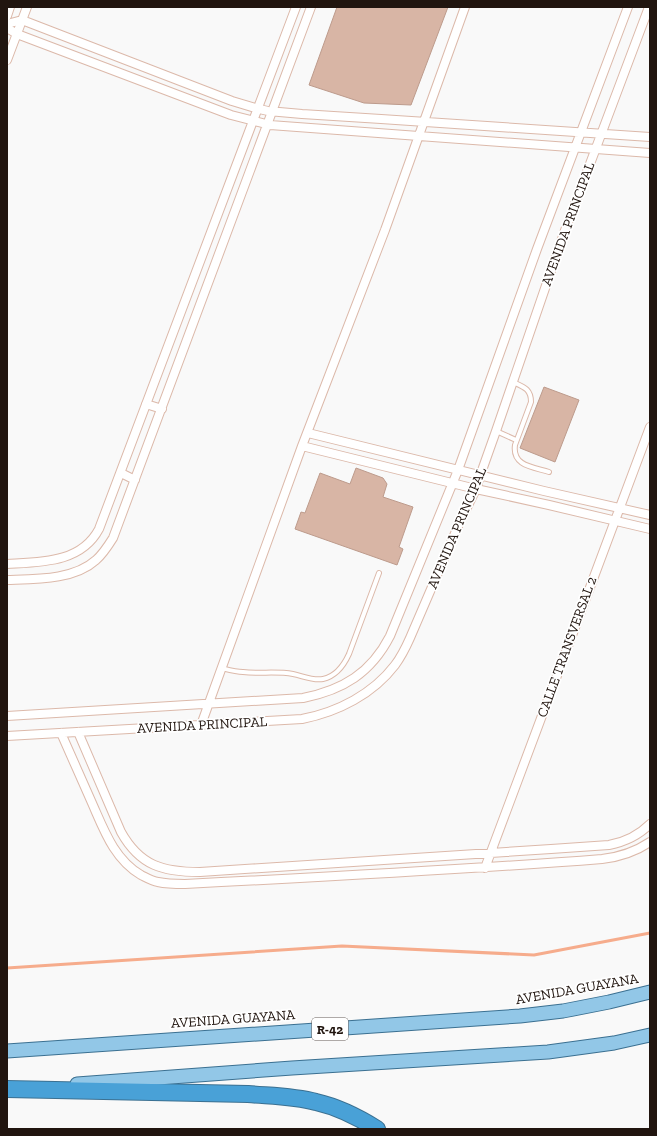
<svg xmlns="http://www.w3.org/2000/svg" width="657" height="1136" viewBox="0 0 657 1136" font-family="'Zilla Slab',serif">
  <rect width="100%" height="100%" fill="#f9f9f9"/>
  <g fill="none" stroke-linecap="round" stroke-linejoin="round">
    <!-- stream -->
    <path stroke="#f6ac8c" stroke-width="3" d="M 7,968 L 342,946 L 534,955 L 650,933"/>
  </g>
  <!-- building -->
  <path fill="#d8b5a5" stroke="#bd9b8c" d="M 337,7 L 448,7 L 411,105 L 364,103 L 309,85 Z
    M 544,387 L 579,400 L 555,462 L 520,448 Z
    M 356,468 L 383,478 L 387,484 L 383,497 L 413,507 L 399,547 L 403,549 L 397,565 L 295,529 L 301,512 L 305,513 L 320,473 L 350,484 Z"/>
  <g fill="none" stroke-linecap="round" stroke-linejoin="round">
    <!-- service casing -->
    <g stroke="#dcb9aa" stroke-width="6">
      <path id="service" d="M 513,382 C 524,387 531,389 531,402 L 515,445 C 512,466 533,467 549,472
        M 496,431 L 516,440
        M 221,668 C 229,670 236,672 243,672 C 260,674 276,671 293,674 C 303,676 313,681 323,679 C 337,676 344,665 349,654 L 379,573"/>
    </g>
    <!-- minor casing -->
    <g stroke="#dcb9aa" stroke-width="10">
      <path id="minor" d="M 7,16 L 10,7
        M 7,24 L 22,20 L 232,101 L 255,108 L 268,111 L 302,114 L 381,119 L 650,137
        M 7,28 L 17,34 L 231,115 L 270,125 L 650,153
        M 7,60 L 27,7
        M 146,404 L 162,409
        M 308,433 L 544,491 L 650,515
        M 302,446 L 476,489 L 549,505 L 650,529
        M 121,473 L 135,480
        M 7,564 C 41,562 81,563 99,529 L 296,7
        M 7,580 C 36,579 74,580 96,560 C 103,554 108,546 113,538 L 311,7
        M 7,716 L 303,698 C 343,690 371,673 390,636 L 458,470 L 537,249 L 628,7
        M 201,725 L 302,446 L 385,230 L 465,7
        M 78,732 L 121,832 C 140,866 163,872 200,872 L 551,849 L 609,845 C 625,842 638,836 650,824
        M 61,733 C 71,756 82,780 92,803 C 104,830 114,859 141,875 C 147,878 152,881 158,882 C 167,884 176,884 185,884 C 324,877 463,870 602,859 C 620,857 635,852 650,842
        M 7,736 L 302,719 C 338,712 373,694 395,665 C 401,657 406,647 410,638 L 459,524 L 476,489 L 480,476 L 496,431 L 564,233 L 649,7
        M 485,868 L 650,427"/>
    </g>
    <!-- primary casing -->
    <g stroke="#3b7091" stroke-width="15">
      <path id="primary" d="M 7,1051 L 520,1016 L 563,1011 L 609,1002 L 650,992
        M 77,1084 L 292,1068 L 548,1052 L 614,1043 L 650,1035"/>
    </g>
    <!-- motorway casing -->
    <g stroke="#3b7091" stroke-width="18">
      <path id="motorway" d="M 7,1089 L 248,1094 C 270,1096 294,1096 316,1102 C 338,1107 358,1117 377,1129"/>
    </g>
    <!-- service -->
    <use href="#service" stroke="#fff" stroke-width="4"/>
    <!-- minor -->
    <use href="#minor" stroke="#fff" stroke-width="8"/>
    <!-- primary -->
    <use href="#primary" stroke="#92c7e7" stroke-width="13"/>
    <!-- motorway -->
    <use href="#motorway" stroke="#49a1d7" stroke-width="16"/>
  </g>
  <g text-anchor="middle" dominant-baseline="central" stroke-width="3.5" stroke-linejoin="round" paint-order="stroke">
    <!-- shield labels -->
    <rect fill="#fff" stroke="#645b57" stroke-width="1" x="312" y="1018" width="36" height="22" rx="3"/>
    <g font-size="13" font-weight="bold" fill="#21150f">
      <text x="330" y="1029">R-42</text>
    </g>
    <!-- street labels -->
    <g font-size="14" fill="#21150f" stroke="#fff">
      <text transform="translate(568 224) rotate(-70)">AVENIDA PRINCIPAL</text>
      <text transform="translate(457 528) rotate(-67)">AVENIDA PRINCIPAL</text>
      <text transform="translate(567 647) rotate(-70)">CALLE TRANSVERSAL 2</text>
      <text transform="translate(202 725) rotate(-3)">AVENIDA PRINCIPAL</text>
      <text transform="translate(577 989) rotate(-10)">AVENIDA GUAYANA</text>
      <text transform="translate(233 1019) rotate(-4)">AVENIDA GUAYANA</text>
    </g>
  </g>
  <!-- border -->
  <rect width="657" height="1136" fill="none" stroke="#21150f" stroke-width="16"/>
</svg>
